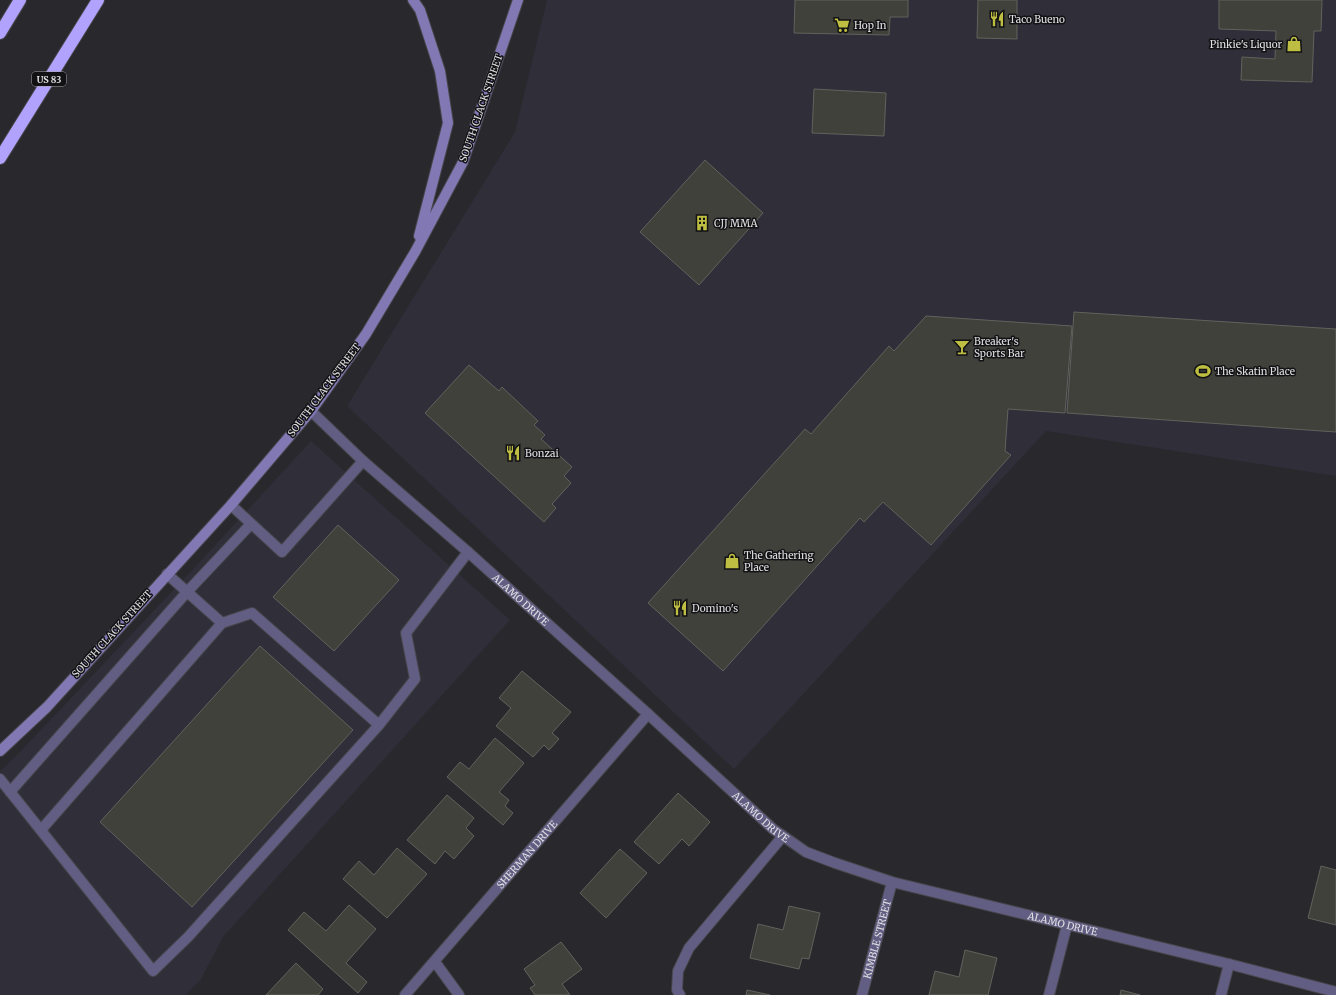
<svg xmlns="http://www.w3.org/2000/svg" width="1336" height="995" viewBox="0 0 1336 995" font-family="Merriweather,serif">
  <rect width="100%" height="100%" fill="#29282d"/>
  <!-- built -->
  <path fill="#2f2e39" d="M 547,0 L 1336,0 L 1336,476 L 1046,431 L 734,769 L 347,406 L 515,132 Z
    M 311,441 L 510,620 L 223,937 L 201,979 L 186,995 L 0,995 L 0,771 L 18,754 L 196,566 Z"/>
  <!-- building -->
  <path fill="#41413c" stroke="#62625d" d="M 795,0 L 908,0 L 908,17 L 890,17 L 889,35 L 794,33 Z
    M 978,0 L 1017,0 L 1017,39 L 977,38 Z
    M 1219,0 L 1322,0 L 1321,31 L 1314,31 L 1312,82 L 1241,80 L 1242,57 L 1275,59 L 1276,31 L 1219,29 Z
    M 814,89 L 886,93 L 884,136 L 812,133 Z
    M 705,160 L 763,213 L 699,285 L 640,232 Z
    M 1074,312 L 1336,329 L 1336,432 L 1067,413 Z
    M 926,316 L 1072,326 L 1065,413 L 1008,409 L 1005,451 L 1011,455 L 931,545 L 883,502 L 864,522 L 860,518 L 723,671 L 648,603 L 805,429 L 811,434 L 889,346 L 894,351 Z
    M 469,365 L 499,391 L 502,387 L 538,421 L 534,425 L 545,435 L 541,439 L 572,467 L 564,476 L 571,483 L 552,504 L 556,508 L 544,522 L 425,413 Z
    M 338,525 L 399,580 L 334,651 L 273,597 Z
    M 260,646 L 353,730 L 192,907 L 100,822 Z
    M 522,671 L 571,712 L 552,733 L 559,739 L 549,750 L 544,745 L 533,757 L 496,726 L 511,708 L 499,698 Z
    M 495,738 L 524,763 L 499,792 L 509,800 L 505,806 L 513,813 L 503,825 L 447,777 L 460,762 L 469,769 Z
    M 678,793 L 710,822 L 689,846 L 682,839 L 659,864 L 634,842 Z
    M 447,795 L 474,818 L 466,828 L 474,836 L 454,859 L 445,851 L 435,864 L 407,840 Z
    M 397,848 L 427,874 L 387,918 L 343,879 L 359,861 L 374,875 Z
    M 620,849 L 647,873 L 606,918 L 580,893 Z
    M 1321,866 L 1336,870 L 1336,925 L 1308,918 Z
    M 349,905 L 376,929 L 346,963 L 367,982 L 358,993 L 288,930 L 304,912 L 326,931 Z
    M 789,906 L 820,913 L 809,959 L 802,958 L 799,969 L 750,958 L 758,924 L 783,930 Z
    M 561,942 L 582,969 L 562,984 L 570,995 L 535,995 L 530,988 L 535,985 L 524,969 Z
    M 965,950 L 997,958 L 988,995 L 929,995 L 935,971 L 959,977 Z
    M 296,963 L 323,989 L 318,995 L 266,995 Z
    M 747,990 L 770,995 L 746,995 Z
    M 1121,990 L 1140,995 L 1120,995 Z"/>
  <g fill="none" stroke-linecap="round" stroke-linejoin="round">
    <!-- lane casing -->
    <g stroke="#46454a" stroke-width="12">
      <path id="lane" d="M 231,505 L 282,552 L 363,461
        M 379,725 L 415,679 L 406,633 L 468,552
        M 0,779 L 153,971 L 188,937 L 379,725 L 252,613 L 222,623
        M 10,792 L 187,592 L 251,524
        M 41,830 L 222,623 L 167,574
        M 680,995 L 677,990 L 678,971 L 689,948 L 783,836
        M 1049,995 L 1067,925"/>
    </g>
    <!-- street casing -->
    <g stroke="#46454a" stroke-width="12">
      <g id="street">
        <path id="s1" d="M 311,411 L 363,461 L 468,552 L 648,714 L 773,829 L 806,852 L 835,863 L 892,882 L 1229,964 L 1336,992"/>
        <path d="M 435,962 L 459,995"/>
        <path id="s2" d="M 405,995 L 648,714"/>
        <path id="s3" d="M 862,995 L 892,882"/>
        <path d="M 1221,995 L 1229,964"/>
      </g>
    </g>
    <!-- secondary casing -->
    <g stroke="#46454a" stroke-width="12">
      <path id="secondary" d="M 413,0 L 420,10 L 440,71 L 448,123 L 419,236
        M 0,751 L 47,707 L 231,505 L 311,411 L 366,334 L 415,252 L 463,162 L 518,0"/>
    </g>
    <!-- highway casing -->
    <g stroke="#46454a" stroke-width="14">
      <path id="highway" d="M 0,33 L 20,0
        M 0,158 L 98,0"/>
    </g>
    <!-- lane -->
    <use href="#lane" stroke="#625d82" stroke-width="10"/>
    <!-- street -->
    <use href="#street" stroke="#625d82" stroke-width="10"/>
    <!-- secondary -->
    <use href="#secondary" stroke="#8279b4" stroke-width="10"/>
    <!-- highway -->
    <use href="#highway" stroke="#b1a2fe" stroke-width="12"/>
  </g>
  <!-- icons -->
  <defs>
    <g id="restaurant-bare" transform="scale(1.2)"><path d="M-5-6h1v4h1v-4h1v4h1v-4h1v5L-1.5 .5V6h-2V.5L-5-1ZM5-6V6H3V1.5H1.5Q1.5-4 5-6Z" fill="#bebf42" stroke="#121114" stroke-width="2.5" paint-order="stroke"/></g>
    <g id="supermarket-bare" transform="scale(1.2)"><path d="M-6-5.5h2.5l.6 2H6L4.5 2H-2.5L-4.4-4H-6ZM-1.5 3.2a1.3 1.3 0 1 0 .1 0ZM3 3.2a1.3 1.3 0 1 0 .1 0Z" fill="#bebf42" stroke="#121114" stroke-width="2.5" paint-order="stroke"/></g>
    <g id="shop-bare" transform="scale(1.2)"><path d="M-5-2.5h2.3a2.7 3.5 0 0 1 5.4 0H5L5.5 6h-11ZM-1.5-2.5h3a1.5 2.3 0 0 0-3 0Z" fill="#bebf42" stroke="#121114" stroke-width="2.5" paint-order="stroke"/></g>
    <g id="building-bare" transform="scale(1.2)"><path d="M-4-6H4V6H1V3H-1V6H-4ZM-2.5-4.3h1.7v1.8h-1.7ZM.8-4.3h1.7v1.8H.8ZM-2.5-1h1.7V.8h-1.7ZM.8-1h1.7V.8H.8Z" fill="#bebf42" stroke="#121114" stroke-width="2.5" paint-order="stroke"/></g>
    <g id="bar-bare" transform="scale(1.2)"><path d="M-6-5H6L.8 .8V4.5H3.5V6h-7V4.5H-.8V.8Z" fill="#bebf42" stroke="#121114" stroke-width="2.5" paint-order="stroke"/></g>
    <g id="stadium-bare" transform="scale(1.2)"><path d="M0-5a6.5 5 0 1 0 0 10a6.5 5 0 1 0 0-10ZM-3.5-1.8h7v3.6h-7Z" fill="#bebf42" stroke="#121114" stroke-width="2.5" paint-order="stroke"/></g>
  </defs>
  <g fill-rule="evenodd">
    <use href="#restaurant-bare" x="997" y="19"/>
    <use href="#supermarket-bare" x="842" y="25"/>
    <use href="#shop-bare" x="1294" y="44"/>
    <use href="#building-bare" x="702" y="223"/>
    <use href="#bar-bare" x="962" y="347"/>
    <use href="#stadium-bare" x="1203" y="371"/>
    <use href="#restaurant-bare" x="513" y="453"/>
    <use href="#shop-bare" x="732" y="561"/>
    <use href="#restaurant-bare" x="680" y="608"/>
  </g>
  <g text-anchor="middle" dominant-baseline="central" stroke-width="3" stroke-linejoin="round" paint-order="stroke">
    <!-- shield labels -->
    <rect fill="#121114" stroke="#a2a2a5" stroke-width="1" x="32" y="72" width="34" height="14" rx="3"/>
    <g font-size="9" font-weight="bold" fill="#e0e0e3">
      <text x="49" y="79">US 83</text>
    </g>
    <!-- poi labels -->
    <g font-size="10" fill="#e0e0e3" stroke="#121114" text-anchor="start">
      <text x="1009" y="19">Taco Bueno</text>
      <text x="854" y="25">Hop In</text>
      <text x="1282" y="44" text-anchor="end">Pinkie's Liquor</text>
      <text x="714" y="223">CJJ MMA</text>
      <text x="974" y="341">Breaker's<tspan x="974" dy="12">Sports Bar</tspan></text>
      <text x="1215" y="371">The Skatin Place</text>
      <text x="525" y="453">Bonzai</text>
      <text x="744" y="555">The Gathering<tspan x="744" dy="12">Place</tspan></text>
      <text x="692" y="608">Domino's</text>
    </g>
    <!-- street labels -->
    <g font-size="10" fill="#e0e0e3" stroke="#121114">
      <text transform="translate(481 108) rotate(-71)">SOUTH CLACK STREET</text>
      <text transform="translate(324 390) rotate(-53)">SOUTH CLACK STREET</text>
      <text stroke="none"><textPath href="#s1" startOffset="282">ALAMO DRIVE</textPath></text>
      <text transform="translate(112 634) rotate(-48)">SOUTH CLACK STREET</text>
      <text stroke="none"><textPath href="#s1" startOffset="606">ALAMO DRIVE</textPath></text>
      <text stroke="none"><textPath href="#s2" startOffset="186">SHERMAN DRIVE</textPath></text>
      <text stroke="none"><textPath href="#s1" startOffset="930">ALAMO DRIVE</textPath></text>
      <text stroke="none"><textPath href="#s3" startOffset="58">KIMBLE STREET</textPath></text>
    </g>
  </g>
</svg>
